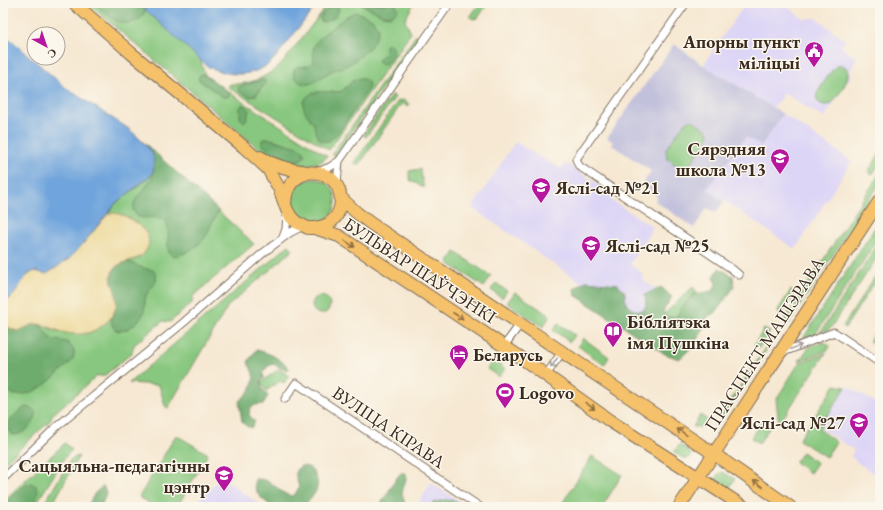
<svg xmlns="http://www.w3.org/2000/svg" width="883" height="510" viewBox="0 0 883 510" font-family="'EB Garamond',serif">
  <rect width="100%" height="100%" fill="#fbf7ec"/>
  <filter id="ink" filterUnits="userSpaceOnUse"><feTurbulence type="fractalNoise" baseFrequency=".025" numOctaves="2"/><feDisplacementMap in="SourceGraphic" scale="8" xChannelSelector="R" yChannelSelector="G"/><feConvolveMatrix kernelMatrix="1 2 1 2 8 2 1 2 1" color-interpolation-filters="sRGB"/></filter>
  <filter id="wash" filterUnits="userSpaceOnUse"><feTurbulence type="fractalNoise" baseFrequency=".012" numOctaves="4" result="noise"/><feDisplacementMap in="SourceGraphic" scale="16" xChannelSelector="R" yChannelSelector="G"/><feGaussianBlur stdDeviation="0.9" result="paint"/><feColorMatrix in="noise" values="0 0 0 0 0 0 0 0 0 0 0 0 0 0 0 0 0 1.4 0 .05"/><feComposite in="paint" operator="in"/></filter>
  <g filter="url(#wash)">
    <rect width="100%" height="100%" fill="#f6e8d2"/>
    <!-- built -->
    <path fill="#ddd5f6" d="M 746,3 L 782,3 L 804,19 L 816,18 L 845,40 L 841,47 L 857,58 L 850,71 L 851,76 L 824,118 L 784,93 L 773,108 L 703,65 Z
      M 783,114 L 852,161 L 795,249 L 707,189 L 746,137 L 761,146 Z
      M 515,142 L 561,169 L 566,163 L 614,195 L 611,200 L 653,227 L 630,264 L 642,273 L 644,281 L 664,294 L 644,324 L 576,279 L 472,208 Z
      M 847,386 L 880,405 L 880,478 L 858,463 L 851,456 L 854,450 L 820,428 Z
      M 222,477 L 262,507 L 190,507 Z
      M 431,483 L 468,507 L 416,507 Z"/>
    <!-- industrial -->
    <path fill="#c2c1dc" d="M 674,44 L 703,65 L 783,114 L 761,146 L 746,137 L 707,189 L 724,201 L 716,213 L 707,208 L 694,228 L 655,201 L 657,196 L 642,185 L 651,171 L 612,145 L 613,142 L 607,138 Z"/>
    <!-- green -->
    <path fill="#88c77f" stroke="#62784e" d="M 87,3 L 138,3 L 200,59 L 205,75 L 245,103 L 327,156 C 314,176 273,158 258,148 Z
      M 329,3 L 414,3 L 405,20 L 411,33 L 329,150 L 228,87 L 230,84 C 252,85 269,76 284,61 Z
      M 480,3 L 488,3 L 478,18 L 473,19 L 470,17 Z
      M 416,35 L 419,37 L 335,156 L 332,154 Z
      M 841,65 C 859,70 838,96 831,104 C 824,107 814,103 817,94 C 819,89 831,71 835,67 C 837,65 838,66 841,65 Z
      M 392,94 L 395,97 L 366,137 L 363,135 Z
      M 403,100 L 409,104 L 407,106 L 402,103 L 359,165 L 354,163 L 398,101 Z
      M 693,120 L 709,132 L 708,139 L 688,167 L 680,168 L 667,158 L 666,149 L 685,123 Z
      M 142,141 L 254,244 L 193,296 L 192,303 L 170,322 L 163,321 L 134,345 L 132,353 L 104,376 L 97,376 L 52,415 L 51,420 L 3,464 L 3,325 L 36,324 L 61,332 L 88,333 L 96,330 L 107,322 L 112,316 L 123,263 C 127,262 134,260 138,258 C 164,239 131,211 108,214 L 116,203 L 145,181 L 147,146 Z
      M 880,153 L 880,163 L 872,175 L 868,172 Z
      M 420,169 L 424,188 L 410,180 L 409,171 Z
      M 880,173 L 880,183 L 788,324 L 784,320 Z
      M292 201a22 22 0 1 1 44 0a22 22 0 1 1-44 0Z
      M 880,220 L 880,235 L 815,335 L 806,338 L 804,337 Z
      M 880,241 L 880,253 L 830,329 L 820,333 Z
      M 289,245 L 293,250 L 228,306 L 168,408 L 165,406 L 159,385 L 129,383 Z
      M 455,252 L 491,276 L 484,287 L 448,263 Z
      M 880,269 L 880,274 L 845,328 L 843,326 Z
      M 496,283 L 507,291 L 502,298 L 491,290 Z
      M 693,287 L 705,302 L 682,335 L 658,320 Z
      M 791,290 L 795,293 L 780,317 L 778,310 Z
      M 515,292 L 550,316 L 543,327 L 507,303 Z
      M312 305a9 9 0 1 1 18 0a9 9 0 1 1-18 0Z
      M 558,323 L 575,335 L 570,342 L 553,330 Z
      M 880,325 L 880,348 L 869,341 Z
      M 764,329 L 770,332 L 759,348 L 754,345 Z
      M 773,337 L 773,340 L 723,417 L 721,415 Z
      M 583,338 L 609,357 L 604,365 L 578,346 Z
      M 824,342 L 830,346 L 828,350 L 799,361 L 809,347 Z
      M 826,353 L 779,424 L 776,400 L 799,363 Z
      M 493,360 L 505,369 L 499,377 L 487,369 Z
      M 279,369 L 289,376 L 284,383 L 280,381 L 266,391 L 261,382 Z
      M 835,385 L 846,387 L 819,429 L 836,442 L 826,457 L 799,440 Z
      M 700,415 L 709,421 L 703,427 L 693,427 Z
      M 761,421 L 770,427 L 759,443 L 751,438 Z
      M 176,435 L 208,454 L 177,507 L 155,507 L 139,497 Z
      M 65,443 L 72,450 L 66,456 L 34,507 L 3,507 L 3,501 Z
      M 680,444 L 691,453 C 689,464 680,456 674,452 Z
      M 802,452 L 817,463 L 810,473 L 795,462 Z
      M 79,456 L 51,507 L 42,507 L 71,459 Z
      M 592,456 L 622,475 L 602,507 L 560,507 Z
      M 723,472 L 735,479 L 729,488 L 717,480 L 716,477 L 718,474 Z
      M 445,500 L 455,501 L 466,507 L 430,507 L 434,503 Z"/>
    <!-- forest -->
    <path fill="#6eac6e" stroke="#546b46" d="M 95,3 L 138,3 L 145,9 C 144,15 142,18 136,21 C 120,29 105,14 95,3 Z
      M 359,3 L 383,4 L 393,3 L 396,5 L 398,9 L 393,15 L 390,16 L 382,15 Z
      M 335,6 L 339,8 C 338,16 330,22 322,22 L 320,20 C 321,13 328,8 335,6 Z
      M 357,12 L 372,19 L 378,27 C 379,42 358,60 346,66 C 340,69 333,69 328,73 C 319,78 309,90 298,81 C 294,77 293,74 294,69 C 300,64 306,69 311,64 C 317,60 311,53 314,47 C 319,35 329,31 338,23 C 345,18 349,13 357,12 Z
      M 387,44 C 401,46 390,64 382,65 L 378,60 L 385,53 L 385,46 Z
      M 201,74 L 205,75 L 227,91 L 229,93 L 229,96 L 227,97 L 223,97 L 200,81 L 198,78 Z
      M 360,78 L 368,81 L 369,86 L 366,93 L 338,133 L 329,141 C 314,144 317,130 313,123 C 308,115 299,108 306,98 C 314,87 331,94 342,91 L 352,81 Z
      M 261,80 L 265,80 L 265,84 L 256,95 L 250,97 L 239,91 L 238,88 L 243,85 Z
      M 242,105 L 246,106 L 249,110 L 247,119 L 244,122 L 240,118 L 240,108 Z
      M 267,138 L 298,147 L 303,151 L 305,156 C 297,168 268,153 262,144 L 263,140 Z
      M 142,141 L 219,211 C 214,217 212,224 209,230 C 205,241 195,248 185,253 C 156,266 175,230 165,221 C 157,215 147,219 138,217 L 133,210 C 134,198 141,193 148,184 C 159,170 153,152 142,141 Z
      M 126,262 C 136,263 136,266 143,268 C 148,270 154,268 156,274 C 159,283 149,289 146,296 C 144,302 146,308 143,314 C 139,323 118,340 112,325 C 110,318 113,316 115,310 C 117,302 111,284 112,273 L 118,266 Z
      M 719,268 L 733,276 L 734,287 L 716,312 L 707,317 C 701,337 695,346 679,359 L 665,354 L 575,295 L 574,289 L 586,281 L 618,284 L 625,292 L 626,304 L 634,310 L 641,311 L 646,306 L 645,295 L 661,287 L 672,297 L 663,311 L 666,317 L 676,317 L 681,308 L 694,294 L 712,291 L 716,285 L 714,277 Z
      M 32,324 L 40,325 L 51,339 L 67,342 L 74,350 L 74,355 L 72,361 C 54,376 39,396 14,395 L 3,386 L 3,325 L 17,331 Z
      M 256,350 C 269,352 280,359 289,368 L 287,371 L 273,364 L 267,367 L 263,373 L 264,378 L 261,380 L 262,389 L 268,396 L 263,404 L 255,405 L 250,408 L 249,415 L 255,422 L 251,428 L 246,426 L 242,422 L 239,401 C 247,395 256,385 253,374 C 252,369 249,366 248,362 Z
      M 26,407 C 50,410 23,440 11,434 L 7,428 C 9,420 18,410 26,407 Z
      M 301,466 C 307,466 311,467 314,473 C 323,489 313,495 303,507 L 272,507 C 262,498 253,494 255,479 C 275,478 277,494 292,496 L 296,493 L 299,487 L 296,477 L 296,470 Z
      M 401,473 L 405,473 L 407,475 L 402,493 L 406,507 L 379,507 L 398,476 Z
      M 31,483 L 36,486 C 41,494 35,500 30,507 L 3,507 C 7,500 23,484 31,483 Z
      M 103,486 C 110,496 102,497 102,507 L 87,507 L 95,493 Z"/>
    <!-- sand -->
    <path fill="#eeda9e" stroke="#94825e" d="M 115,213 C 130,216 159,233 145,252 C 137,263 118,259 112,272 C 109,280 115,289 116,296 C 119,311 108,324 95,330 C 84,336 69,335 57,330 C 51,328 43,324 36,324 C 30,324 23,330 17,331 L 3,325 L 3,305 L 14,294 L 22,280 L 32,272 L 38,271 L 42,273 L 48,273 L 69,259 L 82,245 L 108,214 Z"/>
    <!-- water -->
    <path fill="#70a4dc" stroke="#56677d" d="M 138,3 L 318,3 C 309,15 300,26 291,38 C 284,46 277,57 269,64 C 250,78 226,76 207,66 Z
      M 3,33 L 66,88 L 129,129 L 142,141 L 152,152 L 154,159 L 153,172 L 149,177 L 116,203 L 82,245 L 69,259 L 48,273 L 45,274 L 35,271 C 23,275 22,284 15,293 C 12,297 7,301 3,305 Z"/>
  </g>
  <g filter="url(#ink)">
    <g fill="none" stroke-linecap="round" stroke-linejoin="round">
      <!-- minor casing -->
      <g stroke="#7c6c5d" stroke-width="9">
        <path id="minor" d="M 686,3 L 576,159 L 579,166 L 732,269 L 739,275
          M 317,172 L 330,167 L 339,161 L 450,3
          M 337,184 L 339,161
          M 283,237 L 286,229 L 287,212
          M 504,346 L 521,323
          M 781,353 L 834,332 L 880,363
          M 546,375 L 562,352
          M 285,399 L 296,383 L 480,507
          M 3,479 L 55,428 L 183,323 L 263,253 L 291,232 L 303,226"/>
      </g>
      <!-- primary casing -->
      <g stroke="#7c6c5d" stroke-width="14">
        <path id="primary" d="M 74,3 L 131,53 L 244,147 L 268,169 L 279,188 L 287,210 L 291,217 L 296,222 L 308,228 L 315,228 L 339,236 L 526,361 L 610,421 L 744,507
          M 260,157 C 274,166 290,170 307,172 C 313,173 319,172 325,175 C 343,183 346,208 332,221 C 327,226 321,227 315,228
          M 341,198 L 357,213 L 370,223 L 714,454 L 790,507
          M 285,203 C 286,187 293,177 308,173
          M 679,507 L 880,200"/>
      </g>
      <!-- minor -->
      <use href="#minor" stroke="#fff" stroke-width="7"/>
      <!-- primary -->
      <use href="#primary" stroke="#f5c16b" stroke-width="12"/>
    </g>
    <!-- one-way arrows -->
    <defs><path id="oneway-shaft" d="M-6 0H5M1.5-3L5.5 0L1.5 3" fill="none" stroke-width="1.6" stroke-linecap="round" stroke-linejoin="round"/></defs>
    <g stroke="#8f6e41">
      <use href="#oneway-shaft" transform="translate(350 244) rotate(34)"/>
      <use href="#oneway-shaft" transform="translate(458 316) rotate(33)"/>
      <use href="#oneway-shaft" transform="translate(590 406) rotate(36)"/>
      <use href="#oneway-shaft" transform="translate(682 432) rotate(-146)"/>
      <use href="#oneway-shaft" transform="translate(758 484) rotate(-145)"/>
    </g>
    <g stroke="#a79f9a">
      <use href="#oneway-shaft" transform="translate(796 347) rotate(-22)"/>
      <use href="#oneway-shaft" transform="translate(554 363) rotate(123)"/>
    </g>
  </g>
  <!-- icons -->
  <defs>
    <g id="civic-pin" transform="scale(1)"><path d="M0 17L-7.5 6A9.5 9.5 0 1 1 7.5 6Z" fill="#b5179e" stroke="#fbf7ec"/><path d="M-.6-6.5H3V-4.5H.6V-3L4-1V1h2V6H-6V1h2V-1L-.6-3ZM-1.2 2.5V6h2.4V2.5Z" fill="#fff"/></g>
    <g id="school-pin" transform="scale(1)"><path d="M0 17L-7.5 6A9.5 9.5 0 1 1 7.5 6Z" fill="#b5179e" stroke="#fbf7ec"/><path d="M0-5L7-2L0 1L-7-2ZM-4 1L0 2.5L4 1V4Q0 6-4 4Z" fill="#fff"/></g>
    <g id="library-pin" transform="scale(1)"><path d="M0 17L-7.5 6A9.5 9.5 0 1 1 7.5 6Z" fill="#b5179e" stroke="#fbf7ec"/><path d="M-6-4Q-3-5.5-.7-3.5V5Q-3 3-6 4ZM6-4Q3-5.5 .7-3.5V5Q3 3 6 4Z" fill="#fff"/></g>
    <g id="hotel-pin" transform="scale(1)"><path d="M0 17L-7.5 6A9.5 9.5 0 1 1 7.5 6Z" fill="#b5179e" stroke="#fbf7ec"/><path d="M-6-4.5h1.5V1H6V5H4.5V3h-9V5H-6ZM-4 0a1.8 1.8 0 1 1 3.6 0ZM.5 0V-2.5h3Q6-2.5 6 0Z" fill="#fff"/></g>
    <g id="stadium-pin" transform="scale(1)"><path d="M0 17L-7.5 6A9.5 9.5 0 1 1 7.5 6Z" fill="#b5179e" stroke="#fbf7ec"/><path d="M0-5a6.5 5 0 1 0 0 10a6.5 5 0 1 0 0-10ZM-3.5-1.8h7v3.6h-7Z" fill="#fff"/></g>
  </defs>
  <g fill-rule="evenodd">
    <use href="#civic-pin" x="814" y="51"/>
    <use href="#school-pin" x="780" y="158"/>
    <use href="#school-pin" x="541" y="187"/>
    <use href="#school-pin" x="591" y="245"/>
    <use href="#library-pin" x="613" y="331"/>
    <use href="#hotel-pin" x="459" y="354"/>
    <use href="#stadium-pin" x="505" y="392"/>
    <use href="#school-pin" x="859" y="422"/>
    <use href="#school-pin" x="224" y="475"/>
  </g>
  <g text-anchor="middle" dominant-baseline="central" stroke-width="3" stroke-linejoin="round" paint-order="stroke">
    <!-- poi labels -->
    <g font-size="18" font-weight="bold" fill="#3b2a1e" stroke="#fbf7ec" text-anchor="start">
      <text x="800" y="41" text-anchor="end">Апорны пункт<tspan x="800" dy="21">міліцыі</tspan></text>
      <text x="766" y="148" text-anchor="end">Сярэдняя<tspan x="766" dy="21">школа №13</tspan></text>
      <text x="555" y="187">Яслі-сад №21</text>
      <text x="605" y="245">Яслі-сад №25</text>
      <text x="627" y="321">Бібліятэка<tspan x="627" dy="21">імя Пушкіна</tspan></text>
      <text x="473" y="354">Беларусь</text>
      <text x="519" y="392">Logovo</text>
      <text x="845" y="422" text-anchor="end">Яслі-сад №27</text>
      <text x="210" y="465" text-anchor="end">Сацыяльна-педагагічны<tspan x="210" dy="21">цэнтр</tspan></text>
    </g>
    <!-- street labels -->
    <g font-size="18" fill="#3b2a1e" stroke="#fbf7ec">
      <text transform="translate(420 270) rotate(33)">БУЛЬВАР ШАЎЧЭНКІ</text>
      <text transform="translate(764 344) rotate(-57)">ПРАСПЕКТ МАШЭРАВА</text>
      <text transform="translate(389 427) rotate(34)">ВУЛІЦА КІРАВА</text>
    </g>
  </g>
  <!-- margin -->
  <rect width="883" height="510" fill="none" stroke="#fbf7ec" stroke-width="16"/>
  <!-- north arrow -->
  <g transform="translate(46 46) rotate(140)"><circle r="19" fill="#fbf7ec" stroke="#aea59a"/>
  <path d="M0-3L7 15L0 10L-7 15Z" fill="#b5179e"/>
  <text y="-6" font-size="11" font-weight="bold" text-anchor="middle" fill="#3b2a1e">С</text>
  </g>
</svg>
